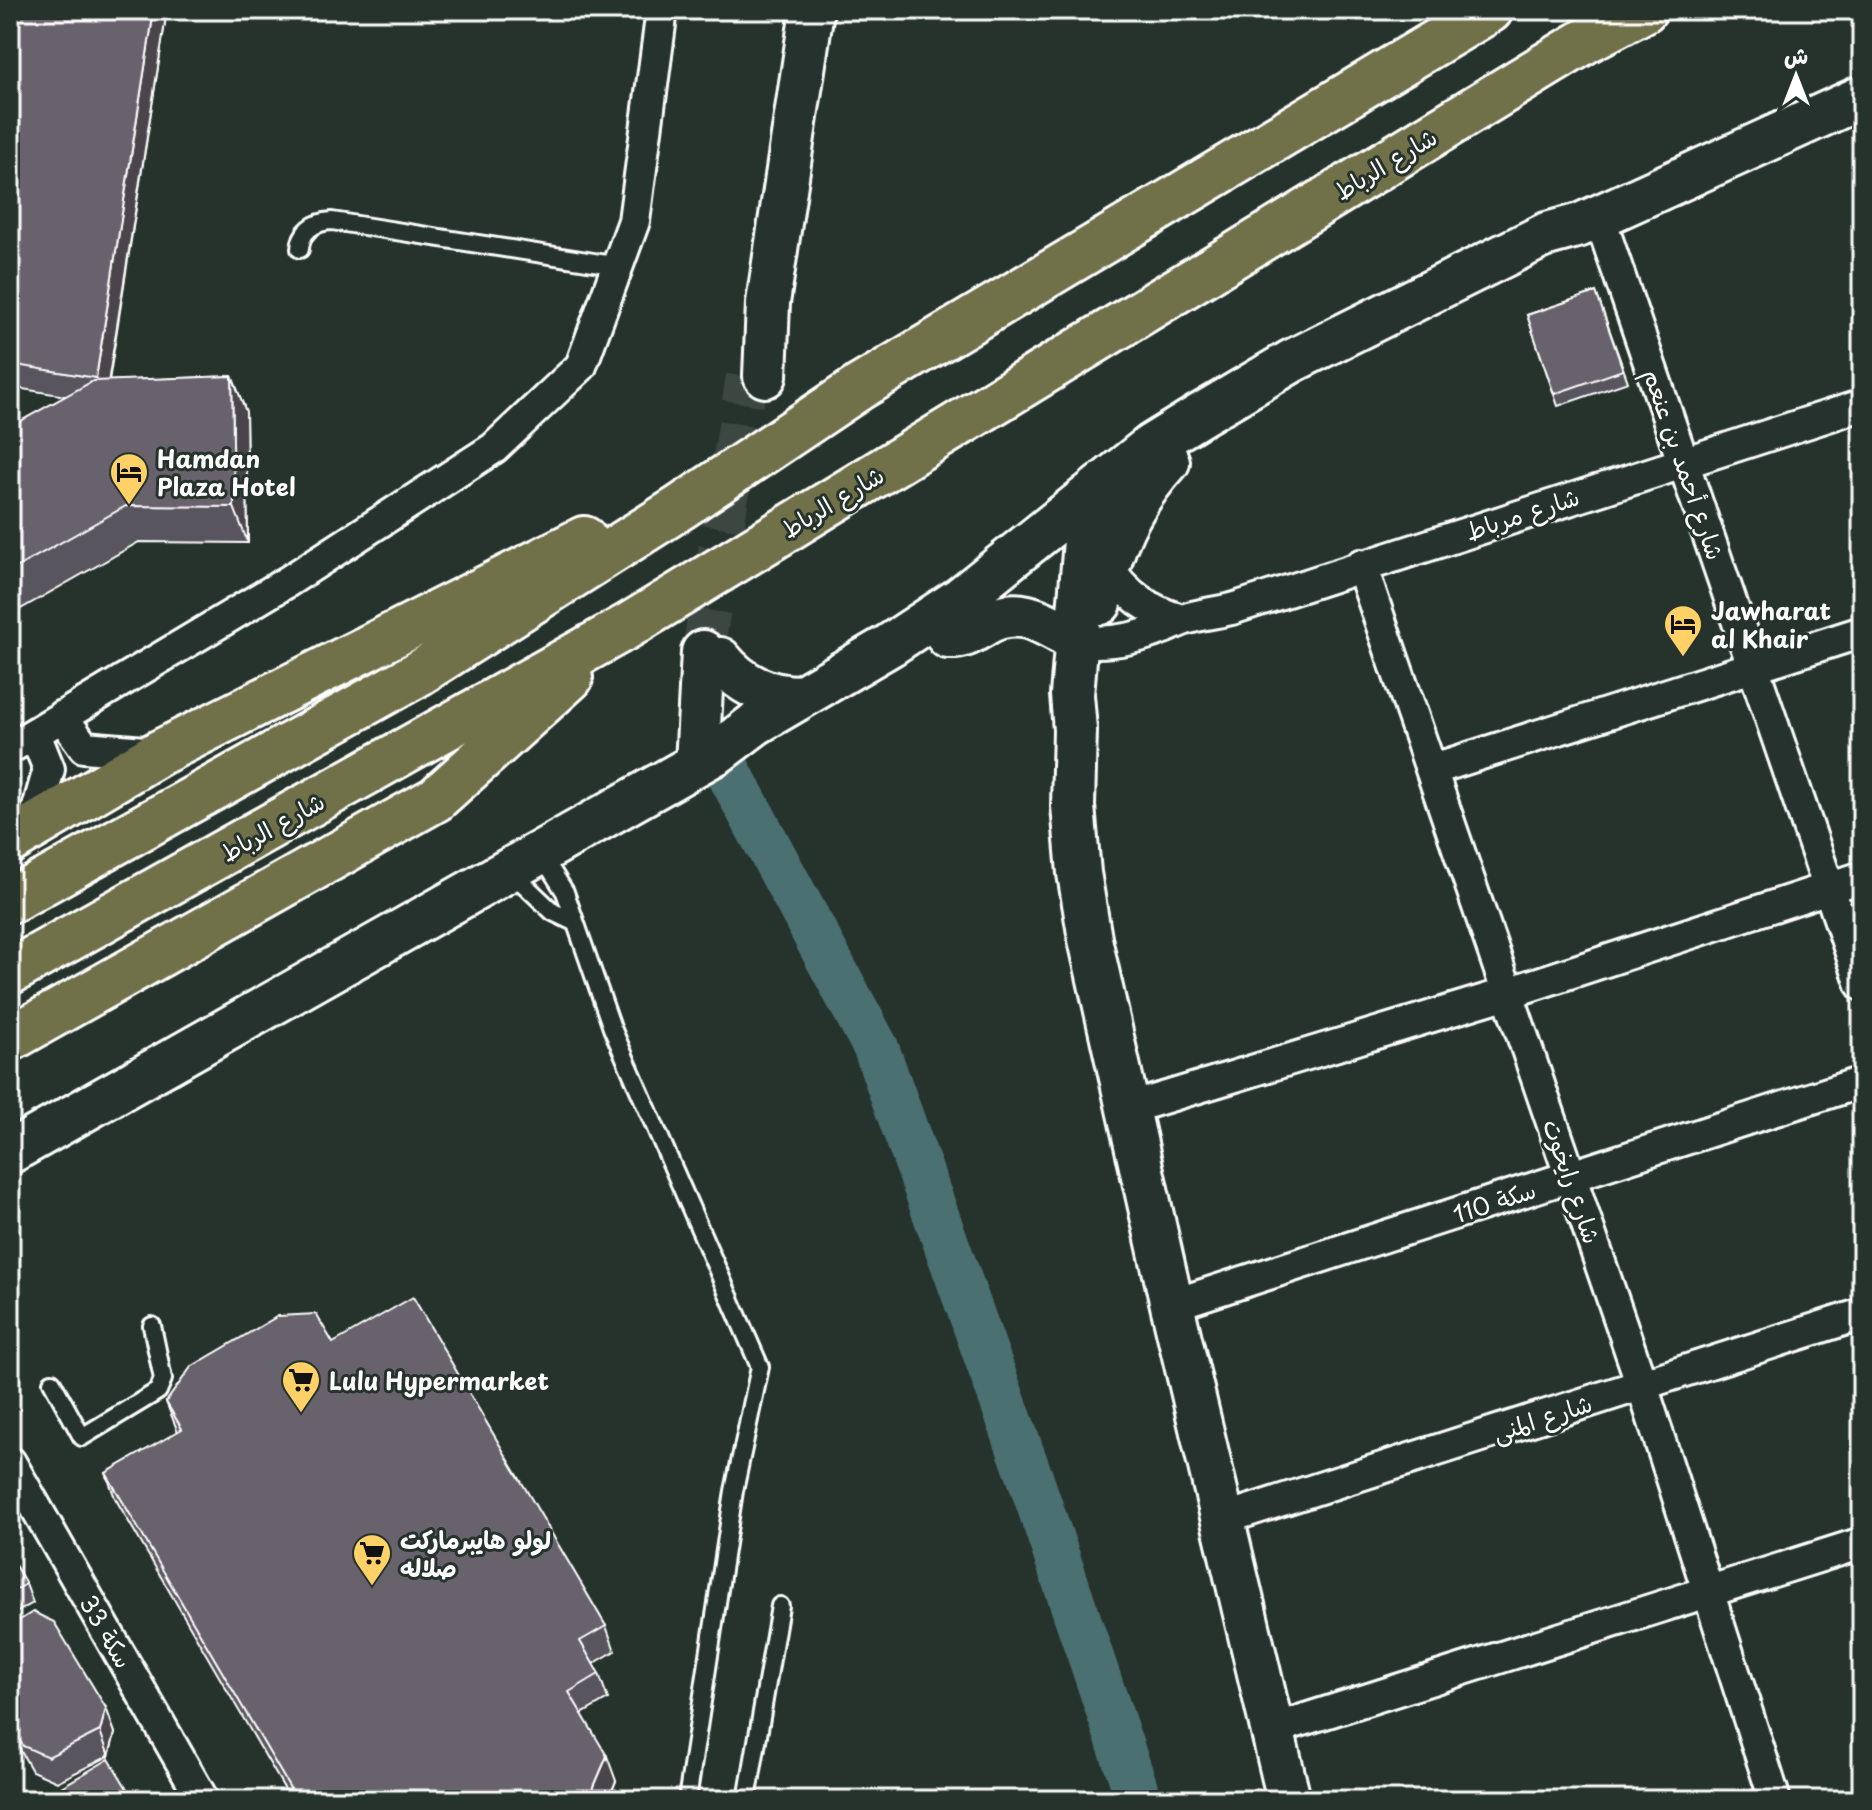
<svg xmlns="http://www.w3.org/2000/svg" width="1872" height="1810" viewBox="0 0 1872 1810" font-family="'Playpen Sans','Playpen Sans Arabic',sans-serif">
  <rect width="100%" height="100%" fill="#26332d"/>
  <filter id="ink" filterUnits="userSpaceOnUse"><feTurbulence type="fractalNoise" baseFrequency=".0125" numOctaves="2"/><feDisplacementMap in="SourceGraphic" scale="16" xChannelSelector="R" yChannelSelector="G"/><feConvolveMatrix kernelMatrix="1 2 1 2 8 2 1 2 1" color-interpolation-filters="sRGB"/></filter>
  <g filter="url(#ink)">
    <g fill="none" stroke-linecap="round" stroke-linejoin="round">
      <!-- river -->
      <path stroke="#4b6f71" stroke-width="46" d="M 718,752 L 876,1048 L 1031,1480 L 1139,1800"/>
      <!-- secondary-tunnel -->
      <path stroke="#3c4742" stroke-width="42" stroke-dasharray="42 21" stroke-linecap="butt" d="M 703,652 L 747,377"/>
      <!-- lane casing -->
      <g stroke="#fff" stroke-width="22">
        <path id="lane" d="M 300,249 C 301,231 314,222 332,221 L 619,266
          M 541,854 L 565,892 L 612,1028 L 760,1367 L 734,1491 L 687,1800
          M 510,871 L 553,912 L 574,922
          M 52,1382 L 82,1437 L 158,1391 L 163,1379 L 152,1326
          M 747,1800 L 780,1606"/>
      </g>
      <!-- street casing -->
      <g stroke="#fff" stroke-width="36">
        <path id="street" d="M 1599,216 L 1862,985
          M 1361,565 L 1642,1385 L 1775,1800
          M 1107,566 C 1126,594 1148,611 1182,620
          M 1076,641 C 1114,645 1145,637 1180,621 C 1196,614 1217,613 1235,608 L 1862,405
          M 62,716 L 84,747 L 157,753
          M 10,748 L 287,582 L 494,448 L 581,366 L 634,221 L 662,10
          M 1434,769 L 1862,632
          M 32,829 L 49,769 L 35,734
          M 1127,1109 L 1508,993 L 1862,877
          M 1172,1305 L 1862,1082
          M 10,1462 L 203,1800
          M 1223,1519 L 1862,1314
          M 1274,1729 L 1862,1543"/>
      </g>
      <!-- secondary casing -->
      <g stroke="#fff" stroke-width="48">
        <path id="secondary" d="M 765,376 L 768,303 L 812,10
          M 1101,486 L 1086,529 L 1072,695 L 1075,730 L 1073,806 L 1079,873 L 1090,939 L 1172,1305 L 1289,1800
          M 1100,603 C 1109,548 1130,504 1168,462
          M 948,637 C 963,638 971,632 983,625 C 1018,603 1045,623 1076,641
          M 720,659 C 741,685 767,697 801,697
          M 697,764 L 703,652
          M 10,1152 L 718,752 L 755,724 L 890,645 L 961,598 L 1152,445 L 1199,416 L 1292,361 L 1547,234 L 1580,225 L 1862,97"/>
      </g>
      <!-- highway casing -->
      <g stroke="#fff" stroke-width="50">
        <path id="highway" d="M 10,841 L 159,753 L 584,539
          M 10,901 L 416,675 L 681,507 L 860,387 L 1490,10
          M 10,972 L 628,626 L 1587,40 L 1644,10
          M 10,1039 L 436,799 L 570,678"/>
      </g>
      <!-- lane -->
      <use href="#lane" stroke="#26332d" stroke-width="16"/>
      <!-- street -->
      <use href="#street" stroke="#26332d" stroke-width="30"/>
      <!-- secondary -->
      <use href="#secondary" stroke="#26332d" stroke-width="42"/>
      <!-- highway -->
      <use href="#highway" stroke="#6f704a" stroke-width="44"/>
    </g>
    <!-- wall -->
    <path fill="#59545e" stroke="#fff" stroke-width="2" d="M 10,10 L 167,10 L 109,381 L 232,376 L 246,412 L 248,543 L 139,542 L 10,615 L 10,427 L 66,396 L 10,387 Z
      M 1596,292 L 1628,382 L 1558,406 L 1527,315 Z
      M 333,1343 L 606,1626 L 615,1651 L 593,1664 L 599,1674 L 608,1699 L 582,1714 L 616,1781 L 608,1800 L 291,1800 L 115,1498 L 106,1473 L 178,1432 L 166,1402 Z
      M 10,1557 L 26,1584 L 33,1603 L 10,1616 Z
      M 10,1626 L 106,1708 L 115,1733 L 109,1756 L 57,1782 L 32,1771 L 10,1732 Z"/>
    <!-- shaded-wall -->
    <path fill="#48454c" stroke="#fff" stroke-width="2" d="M 154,10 L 167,10 L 105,402 L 96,378 Z
      M 232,376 L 246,412 L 248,543 L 234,507 Z
      M 106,1708 L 115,1733 L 109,1756 L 100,1731 Z
      M 607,1756 L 616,1781 L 608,1800 L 592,1800 L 590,1796 Z"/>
    <!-- building -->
    <path fill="#67626d" stroke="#fff" stroke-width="2" d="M 10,10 L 154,10 L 96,378 L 10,364 Z
      M 1596,292 L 1623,370 L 1554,394 L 1527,315 Z
      M 232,376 L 234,507 L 126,506 L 10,571 L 10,427 L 93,381 Z
      M 413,1297 L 606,1626 L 580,1641 L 599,1674 L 569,1692 L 607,1756 L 590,1796 L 583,1800 L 297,1800 L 106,1473 L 182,1429 L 166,1402 L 191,1367 L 278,1316 L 316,1314 L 333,1343 Z
      M 10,1557 L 26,1584 L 10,1593 Z
      M 33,1612 L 54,1622 L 106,1708 L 100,1731 L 48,1757 L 23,1746 L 10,1724 L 10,1626 Z
      M 109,1759 L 134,1800 L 39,1800 Z"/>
  </g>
  <!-- icons -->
  <defs>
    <g id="hotel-pin" transform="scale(2)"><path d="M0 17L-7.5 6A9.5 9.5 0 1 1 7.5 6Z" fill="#ffd166" stroke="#26332d"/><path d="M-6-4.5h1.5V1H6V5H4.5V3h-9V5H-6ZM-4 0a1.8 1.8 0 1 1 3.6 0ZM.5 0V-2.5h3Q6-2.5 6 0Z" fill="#111"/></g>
    <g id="supermarket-pin" transform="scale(2)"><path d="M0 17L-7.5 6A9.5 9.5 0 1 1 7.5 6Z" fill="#ffd166" stroke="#26332d"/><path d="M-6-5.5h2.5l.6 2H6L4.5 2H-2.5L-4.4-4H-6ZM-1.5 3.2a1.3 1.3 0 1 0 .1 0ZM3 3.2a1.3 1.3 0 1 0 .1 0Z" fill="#111"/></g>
  </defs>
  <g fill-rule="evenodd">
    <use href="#hotel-pin" x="129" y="472"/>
    <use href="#hotel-pin" x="1683" y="624"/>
    <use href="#supermarket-pin" x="301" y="1380"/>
    <use href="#supermarket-pin" x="372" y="1553"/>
  </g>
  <g text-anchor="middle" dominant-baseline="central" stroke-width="6" stroke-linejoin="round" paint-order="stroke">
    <!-- street labels -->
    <g font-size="24" fill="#fff" stroke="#26332d">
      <text transform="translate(1385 163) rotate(-31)">شارع الرباط</text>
      <text transform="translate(1685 464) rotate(71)">شارع أحمد بن عنعم</text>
      <text transform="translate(832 501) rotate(-31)">شارع الرباط</text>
      <text transform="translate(1522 513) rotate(-18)">شارع مرباط</text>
      <text transform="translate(272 826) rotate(-29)">شارع الرباط</text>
      <text transform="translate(1573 1181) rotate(71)">شارع رايخوت</text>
      <text transform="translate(1494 1201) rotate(-18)">سكة 110</text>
      <text transform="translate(1542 1417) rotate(-18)">شارع المنى</text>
      <text transform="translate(107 1631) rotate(60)">سكة 33</text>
    </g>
    <!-- poi labels -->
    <g font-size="24" font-weight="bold" fill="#fff" stroke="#26332d" text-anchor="start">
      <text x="157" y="458">Hamdan<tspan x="157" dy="28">Plaza Hotel</tspan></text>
      <text x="1711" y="610">Jawharat<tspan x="1711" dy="28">al Khair</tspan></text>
      <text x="329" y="1380">Lulu Hypermarket</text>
      <text x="400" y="1539">لولو هايبرماركت<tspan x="400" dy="28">صلاله</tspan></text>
    </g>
  </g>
  <!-- margin -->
  <rect width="1872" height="1810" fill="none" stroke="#26332d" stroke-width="40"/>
  <rect x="20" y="20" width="1832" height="1770" fill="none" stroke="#fff" stroke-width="3" filter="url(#ink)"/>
  <!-- north arrow -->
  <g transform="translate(1796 76)" stroke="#26332d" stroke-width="6" paint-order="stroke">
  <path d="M0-6L14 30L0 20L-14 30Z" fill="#ffffff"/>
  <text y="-12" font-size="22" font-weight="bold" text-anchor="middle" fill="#ffffff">ش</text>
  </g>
</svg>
